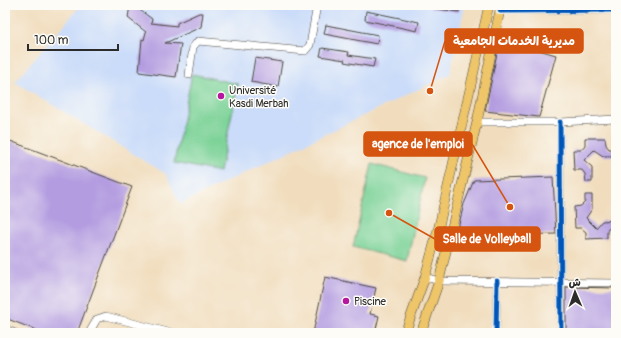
<svg xmlns="http://www.w3.org/2000/svg" width="621" height="338" viewBox="0 0 621 338" font-family="Pangolin,'Playpen Sans Arabic',sans-serif">
  <rect width="100%" height="100%" fill="#fdfcf7"/>
  <filter id="ink" filterUnits="userSpaceOnUse"><feTurbulence type="fractalNoise" baseFrequency=".025" numOctaves="2"/><feDisplacementMap in="SourceGraphic" scale="8" xChannelSelector="R" yChannelSelector="G"/><feConvolveMatrix kernelMatrix="1 2 1 2 8 2 1 2 1" color-interpolation-filters="sRGB"/></filter>
  <filter id="wash" filterUnits="userSpaceOnUse"><feTurbulence type="fractalNoise" baseFrequency=".012" numOctaves="4" result="noise"/><feDisplacementMap in="SourceGraphic" scale="16" xChannelSelector="R" yChannelSelector="G"/><feGaussianBlur stdDeviation="0.9" result="paint"/><feColorMatrix in="noise" values="0 0 0 0 0 0 0 0 0 0 0 0 0 0 0 0 0 1.4 0 .05"/><feComposite in="paint" operator="in"/></filter>
  <g filter="url(#wash)">
    <rect width="100%" height="100%" fill="#f1ddbd"/>
    <!-- built -->
    <path fill="#cadcf9" d="M 81,5 L 465,5 L 450,74 L 180,204 L 166,174 L 15,82 Z"/>
    <!-- green -->
    <path fill="#7bd297" stroke="#537e61" d="M 192,74 L 238,84 L 220,172 L 174,163 Z
      M 372,164 L 425,178 L 407,261 L 353,247 Z"/>
    <g id="blocks">
      <!-- building -->
      <path fill="#b39ce0" d="M 130,5 L 133,5 L 152,19 L 151,23 L 177,26 L 177,23 L 199,13 L 203,13 L 201,27 L 165,43 L 181,44 L 176,77 L 139,72 L 142,39 L 144,40 L 146,32 L 128,18 Z
        M 431,5 L 460,5 L 459,12 L 430,8 Z
        M 366,11 L 419,22 L 417,31 L 365,20 Z
        M 326,25 L 378,35 L 377,44 L 324,34 Z
        M 500,39 L 556,55 L 539,117 L 485,111 Z
        M 322,48 L 349,52 L 348,55 L 375,59 L 373,67 L 344,62 L 345,60 L 320,56 Z
        M 255,58 L 282,62 L 278,87 L 251,82 Z
        M 585,138 L 605,138 L 606,145 L 609,149 L 616,149 L 616,156 L 603,156 L 594,150 L 584,160 L 592,167 L 592,182 L 586,182 L 585,174 L 582,170 L 574,170 L 573,150 L 581,150 L 585,145 Z
        M 5,139 L 132,187 L 77,333 L 44,333 L 5,318 Z
        M 553,177 L 556,234 L 456,236 L 464,204 L 474,180 Z
        M 585,195 L 592,195 L 592,209 L 586,218 L 596,228 L 602,221 L 616,220 L 616,228 L 610,228 L 607,230 L 607,238 L 586,239 L 586,232 L 581,228 L 575,228 L 574,207 L 581,206 L 585,202 Z
        M 325,277 L 376,288 L 370,314 L 379,316 L 375,333 L 313,333 Z
        M 566,287 L 616,288 L 616,333 L 566,333 Z"/>
    </g>
  </g>
  <g filter="url(#ink)">
    <use href="#blocks" fill-opacity="0" stroke="#494641" stroke-width="1"/>
    <g fill="none" stroke-linecap="round" stroke-linejoin="round">
      <!-- minor casing -->
      <g stroke="#494641" stroke-width="8">
        <path id="minor" d="M 500,11 L 616,10
          M 189,75 L 193,47 L 198,41 L 305,51 L 310,45 L 317,5
          M 477,122 L 560,122 L 616,119
          M 560,122 L 561,333
          M 425,277 L 439,281 L 616,283
          M 5,329 L 15,333
          M 89,333 L 97,319 L 106,316 L 172,333
          M 496,333 L 497,281"/>
      </g>
      <!-- major casing -->
      <g stroke="#494641" stroke-width="10">
        <path id="major" d="M 405,333 L 425,277 L 439,226 L 489,5
          M 421,333 L 439,281 L 477,122 L 501,5"/>
      </g>
      <!-- minor -->
      <use href="#minor" stroke="#fff" stroke-width="7"/>
      <!-- major -->
      <use href="#major" stroke="#eec569" stroke-width="9"/>
      <!-- cycleway casing -->
      <g stroke="#fdfcf7" stroke-width="8">
        <path id="cycleway" d="M 500,11 L 616,10
          M 560,122 L 561,333
          M 496,333 L 497,281"/>
      </g>
      <!-- cycleway -->
      <use href="#cycleway" stroke="#0057b8" stroke-width="5"/>
    </g>
  </g>
  <!-- markers -->
  <g fill="#b5179e" stroke="#fdfcf7" stroke-width="1.5">
    <circle cx="221" cy="96" r="4"/>
    <circle cx="346" cy="301" r="4"/>
  </g>
  <g text-anchor="middle" dominant-baseline="central" stroke-width="3" stroke-linejoin="round" paint-order="stroke">
    <!-- poi labels -->
    <g font-size="11" fill="#2b2b2b" stroke="#fdfcf7" text-anchor="start">
      <text x="229" y="90">Université<tspan x="229" dy="13">Kasdi Merbah</tspan></text>
      <text x="354" y="301">Piscine</text>
    </g>
  </g>
  <!-- callouts -->
  <path fill="none" stroke="#d5540f" stroke-width="1.5" d="M430 91L445 41M510 207L472 144M389 213L435 239"/>
  <g fill="#d5540f" stroke="#fdfcf7" stroke-width="1.5">
    <circle cx="430" cy="91" r="4"/>
    <circle cx="510" cy="207" r="4"/>
    <circle cx="389" cy="213" r="4"/>
  </g>
  <g fill="#d5540f" stroke="#d5540f" stroke-width="1.5">
    <rect x="445" y="29" width="138" height="24" rx="4"/>
    <rect x="364" y="132" width="108" height="24" rx="4"/>
    <rect x="435" y="227" width="105" height="24" rx="4"/>
  </g>
  <g font-size="12" text-anchor="middle" font-weight="bold" fill="#fff">
    <text x="514" y="45">مديرية الخدمات الجامعية</text>
    <text x="418" y="148">agence de l'emploi</text>
    <text x="487" y="243">Salle de Volleyball</text>
  </g>
  <!-- margin -->
  <rect width="621" height="338" fill="none" stroke="#fdfcf7" stroke-width="20"/>
  <!-- north arrow -->
  <g transform="translate(575 292) rotate(358)" stroke="#fdfcf7" stroke-width="3" paint-order="stroke">
  <path d="M0-3L7 15L0 10L-7 15Z" fill="#2b2b2b"/>
  <text y="-6" font-size="11" font-weight="bold" text-anchor="middle" fill="#2b2b2b">ش</text>
  </g>
  <!-- scale -->
  <path d="M28 44v6h90v-6" fill="none" stroke="#2b2b2b" stroke-width="2"/>
  <text x="34" y="44" font-size="12" fill="#2b2b2b" stroke="#fdfcf7" stroke-width="3" paint-order="stroke">100 m</text>
</svg>
